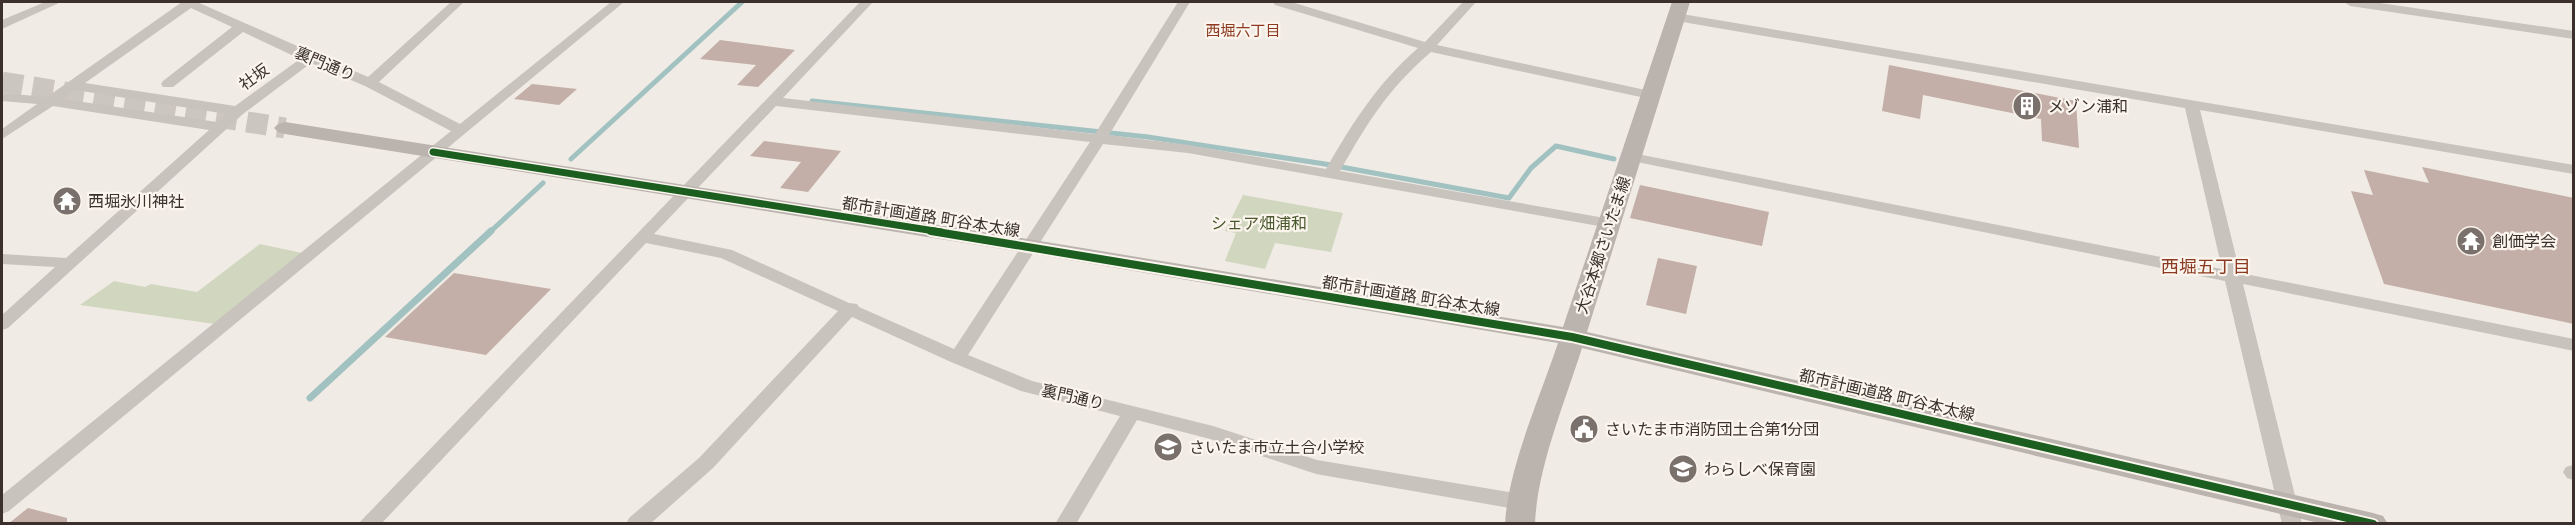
<svg xmlns="http://www.w3.org/2000/svg" width="2575" height="525" viewBox="0 0 2575 525" font-family="Rubik,'Noto Sans JP',sans-serif">
  <rect width="100%" height="100%" fill="#f0ebe5"/>
  <!-- green -->
  <path fill="#d1d6bf" d="M 1243,195 L 1343,213 L 1331,252 L 1275,243 L 1265,269 L 1225,261 L 1236,233 L 1225,231 Z
    M 260,244 L 302,253 L 215,324 L 80,305 L 114,281 L 145,287 L 151,284 L 197,292 Z"/>
  <g fill="none" stroke-linecap="round" stroke-linejoin="round">
    <!-- stream-far1 -->
    <path stroke="#a1c2c1" stroke-width="5" d="M 812,101 L 1148,137 L 1325,164 L 1509,198 L 1531,168 L 1556,146 L 1614,159
      M 571,159 L 742,2
      M 490,232 L 543,183"/>
    <!-- stream -->
    <path stroke="#a1c2c1" stroke-width="7" d="M 310,398 L 491,231"/>
  </g>
  <!-- building -->
  <path fill="#c3afa7" d="M 720,40 L 795,50 L 758,87 L 737,85 L 756,65 L 700,59 Z
    M 1889,65 L 2076,101 L 2079,148 L 2042,141 L 2041,119 L 1923,95 L 1920,119 L 1882,111 Z
    M 532,84 L 577,89 L 559,105 L 514,99 Z
    M 764,141 L 841,151 L 808,192 L 780,188 L 801,162 L 750,156 Z
    M 2422,167 L 2574,198 L 2574,324 L 2384,284 L 2351,191 L 2373,195 L 2364,170 L 2429,183 Z
    M 1640,185 L 1769,212 L 1762,246 L 1630,218 Z
    M 1658,258 L 1697,266 L 1686,314 L 1646,305 Z
    M 454,273 L 551,289 L 486,355 L 385,337 Z
    M 28,508 L 67,518 L 67,524 L 8,524 Z"/>
  <g fill="none" stroke-linecap="round" stroke-linejoin="round">
    <!-- secondary-tunnel -->
    <path stroke="#ccc6c0" stroke-width="21" stroke-dasharray="21 10" stroke-linecap="butt" d="M 2,82 L 285,128"/>
    <!-- street -->
    <path fill="#c9c3be" fill-rule="evenodd" d="M 45,2 L 61,2 L 2,29 L 2,20 Z
      M 182,2 L 197,2 L 368,77 L 451,2 L 464,2 L 379,82 L 460,124 L 611,2 L 624,2 L 9,511 L 2,514 L 2,495 L 451,131 L 365,86 L 311,63 L 243,114 L 8,328 L 2,330 L 2,315 L 55,267 L 2,264 L 2,254 L 66,258 L 209,130 L 53,106 L 2,139 L 2,129 L 37,104 L 2,101 L 2,93 L 47,97 ZM 191,8 L 232,27 L 163,81 L 161,84 L 163,87 L 173,87 L 243,32 L 300,59 L 235,106 L 85,83 ZM 75,90 L 227,114 L 217,122 L 63,99 Z
      M 860,2 L 873,2 L 783,98 L 1095,134 L 1178,2 L 1190,2 L 1109,135 L 1188,145 L 1326,169 C 1353,122 1377,84 1418,48 L 1275,5 L 1273,2 L 1291,2 L 1425,42 L 1463,2 L 1476,2 L 1437,45 L 1655,92 L 1657,95 L 1650,99 L 1431,52 C 1387,90 1368,122 1340,171 L 1616,220 L 1618,223 L 1616,226 L 1610,228 L 1188,153 L 1103,144 L 968,355 L 1032,381 L 1213,426 L 1317,460 L 1521,494 L 1528,497 L 1531,502 L 1528,507 L 1521,510 L 1316,474 L 1210,439 L 1137,420 L 1076,524 L 1055,524 L 1120,416 L 1021,391 L 951,362 L 852,317 L 713,468 L 650,524 L 626,524 L 629,518 L 699,458 L 838,311 L 721,258 L 646,243 L 381,524 L 358,524 ZM 776,106 L 1090,142 L 954,349 L 859,307 L 857,304 L 849,303 L 732,250 L 654,234 Z
      M 2344,2 L 2373,2 L 2574,31 L 2574,39 L 2350,6 Z
      M 1676,13 L 2574,165 L 2574,174 L 2200,110 L 2240,273 L 2574,339 L 2574,351 L 2243,284 L 2302,524 L 2282,524 L 2225,281 L 1632,161 L 1625,157 L 1632,153 L 2222,269 L 2185,108 L 1671,20 L 1670,17 L 1671,14 Z
      M 2573,465 L 2574,465 L 2574,480 L 2567,478 L 2563,472 L 2566,467 Z"/>
    <!-- secondary -->
    <path fill="#bab3ae" fill-rule="evenodd" d="M 1672,2 L 1690,2 L 1587,332 L 2373,513 L 2383,516 L 2388,524 L 2323,524 L 1582,348 C 1565,402 1537,468 1535,524 L 1505,524 C 1508,468 1540,397 1558,343 L 1040,255 L 285,134 L 278,132 L 274,128 L 278,124 L 285,122 L 1040,241 L 1563,327 Z"/>
    <!-- cycleway-far1 casing -->
    <g stroke="#fbf5ee" stroke-width="10">
      <path id="cycleway-far1" d="M 433,152 L 941,232"/>
    </g>
    <!-- cycleway casing -->
    <g stroke="#fbf5ee" stroke-width="12">
      <path id="cycleway" d="M 931,231 L 1572,337 L 2373,524"/>
    </g>
    <!-- cycleway-far1 -->
    <use href="#cycleway-far1" stroke="#1b5e20" stroke-width="7"/>
    <!-- cycleway -->
    <use href="#cycleway" stroke="#1b5e20" stroke-width="8"/>
  </g>
  <!-- icons -->
  <defs>
    <g id="building-disc" transform="scale(1.5)"><circle r="9.5" fill="#7a716c" stroke="#fbf5ee"/><path d="M-4-6H4V6H1V3H-1V6H-4ZM-2.5-4.3h1.7v1.8h-1.7ZM.8-4.3h1.7v1.8H.8ZM-2.5-1h1.7V.8h-1.7ZM.8-1h1.7V.8H.8Z" fill="#fff"/></g>
    <g id="temple-disc" transform="scale(1.5)"><circle r="9.5" fill="#7a716c" stroke="#fbf5ee"/><path d="M0-6L5-2H3V0L6.5 2.5H4V6H1.5V3h-3V6H-4V2.5H-6.5L-3 0V-2H-5Z" fill="#fff"/></g>
    <g id="civic-disc" transform="scale(1.5)"><circle r="9.5" fill="#7a716c" stroke="#fbf5ee"/><path d="M-.6-6.5H3V-4.5H.6V-3L4-1V1h2V6H-6V1h2V-1L-.6-3ZM-1.2 2.5V6h2.4V2.5Z" fill="#fff"/></g>
    <g id="school-disc" transform="scale(1.5)"><circle r="9.5" fill="#7a716c" stroke="#fbf5ee"/><path d="M0-5L7-2L0 1L-7-2ZM-4 1L0 2.5L4 1V4Q0 6-4 4Z" fill="#fff"/></g>
  </defs>
  <g fill-rule="evenodd">
    <use href="#building-disc" x="2027" y="106"/>
    <use href="#temple-disc" x="67" y="201"/>
    <use href="#temple-disc" x="2471" y="241"/>
    <use href="#civic-disc" x="1584" y="429"/>
    <use href="#school-disc" x="1168" y="447"/>
    <use href="#school-disc" x="1683" y="469"/>
  </g>
  <g text-anchor="middle" dominant-baseline="central" stroke-width="4.5" stroke-linejoin="round" paint-order="stroke">
    <!-- far-neighbourhood labels -->
    <g font-size="15" fill="#8c3b22" stroke="#fbf5ee">
      <text x="1243" y="31">西堀六丁目</text>
    </g>
    <!-- street labels -->
    <g font-size="16" fill="#3b302b" stroke="#fbf5ee">
      <text transform="translate(325 64) rotate(23)">裏門通り</text>
      <text transform="translate(254 77) rotate(-36)">社坂</text>
      <text transform="translate(931 217) rotate(9)">都市計画道路 町谷本太線</text>
      <text transform="translate(1603 245) rotate(-72)">大谷本郷さいたま線</text>
      <text transform="translate(1411 296) rotate(9)">都市計画道路 町谷本太線</text>
      <text transform="translate(1887 395) rotate(13)">都市計画道路 町谷本太線</text>
      <text transform="translate(1073 397) rotate(13)">裏門通り</text>
    </g>
    <!-- poi labels -->
    <g font-size="16" fill="#3b302b" stroke="#fbf5ee" text-anchor="start">
      <text x="2048" y="106">メゾン浦和</text>
      <text x="88" y="201">西堀氷川神社</text>
      <text x="2492" y="241">創価学会</text>
      <text x="1605" y="429">さいたま市消防団土合第1分団</text>
      <text x="1189" y="447">さいたま市立土合小学校</text>
      <text x="1704" y="469">わらしべ保育園</text>
    </g>
    <!-- park labels -->
    <g font-size="16" fill="#4a5a2e" stroke="#fbf5ee">
      <text x="1259" y="223">シェア畑浦和</text>
    </g>
    <!-- neighbourhood labels -->
    <g font-size="18" fill="#8c3b22" stroke="#fbf5ee">
      <text x="2206" y="267">西堀五丁目</text>
    </g>
  </g>
  <!-- border -->
  <rect width="2575" height="525" fill="none" stroke="#3b302b" stroke-width="6"/>
</svg>
